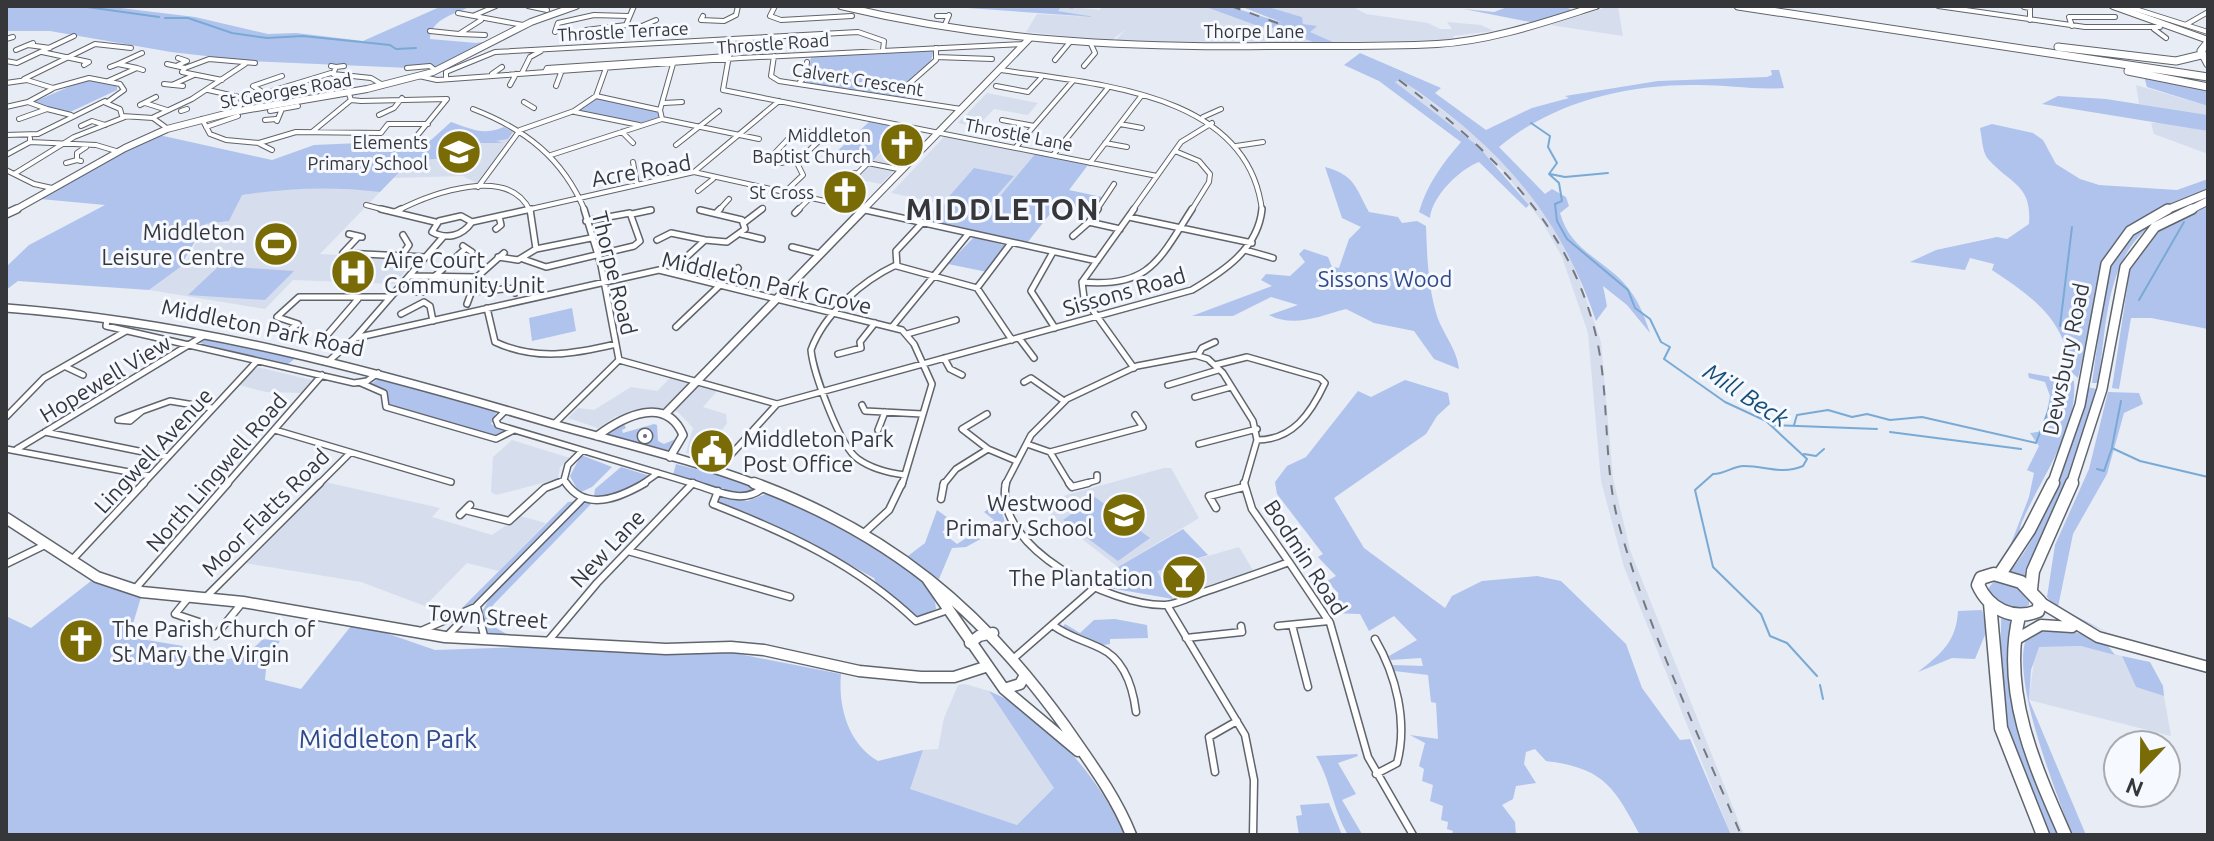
<svg xmlns="http://www.w3.org/2000/svg" width="2214" height="841" viewBox="0 0 2214 841" font-family="Ubuntu,sans-serif">
  <rect width="100%" height="100%" fill="#e7ecf5"/>
  <!-- built -->
  <path fill="#d6deee" d="M 1062,6 L 1099,10 L 1104,6 L 1203,6 L 1258,26 L 1283,29 L 1317,44 L 1114,42 L 1126,29 L 1111,41 L 1026,32 L 1037,14 L 1092,17 L 1057,11 Z
    M 1265,6 L 1351,6 L 1366,14 L 1428,23 L 1440,29 L 1452,29 L 1447,22 L 1481,25 L 1494,31 L 1453,36 L 1454,40 L 1333,42 L 1309,32 L 1315,27 L 1302,24 L 1302,17 Z
    M 1607,7 L 1618,7 L 1623,36 L 1550,25 Z
    M 1402,80 L 1479,138 L 1510,168 L 1547,215 L 1572,258 L 1601,342 L 1613,478 L 1630,550 L 1744,835 L 1731,835 L 1624,567 L 1601,481 L 1588,333 L 1562,257 L 1543,223 L 1504,172 L 1470,140 L 1395,82 Z
    M 2136,85 L 2208,106 L 2208,115 L 2139,104 Z
    M 987,93 L 1038,103 L 1028,115 L 994,109 L 977,127 L 958,123 Z
    M 451,122 L 475,132 L 489,134 L 504,127 L 513,132 L 478,184 L 463,176 L 393,178 Z
    M 2162,122 L 2208,131 L 2208,154 L 2154,134 L 2151,123 Z
    M 944,137 L 948,137 L 1035,154 L 986,213 L 891,193 Z
    M 887,147 L 912,152 L 881,184 L 855,179 Z
    M 297,187 L 356,188 L 380,192 L 320,254 L 411,259 L 413,263 L 394,284 L 293,280 L 265,309 L 149,290 L 185,264 L 205,224 L 229,221 L 241,195 Z
    M 257,367 L 312,380 L 301,393 L 266,392 L 239,385 Z
    M 670,378 L 717,391 L 703,407 L 726,414 L 727,423 L 712,445 L 730,451 L 720,462 L 686,453 L 693,428 L 678,412 L 664,408 L 638,409 L 615,417 L 598,428 L 568,418 L 578,408 L 594,410 L 631,387 L 657,391 Z
    M 512,440 L 570,458 L 560,467 L 558,479 L 496,495 L 491,492 L 493,457 Z
    M 1164,468 L 1171,468 L 1199,518 L 1118,567 L 1046,511 L 1041,502 Z
    M 325,482 L 440,508 L 432,517 L 492,535 L 520,516 L 546,523 L 499,571 L 467,563 L 425,606 L 361,582 L 245,563 Z
    M 1239,547 L 1256,575 L 1175,603 L 1156,571 Z
    M 2081,646 L 2122,656 L 2136,687 L 2164,696 L 2171,736 L 2029,700 L 2035,651 L 2039,647 Z
    M 965,684 L 989,691 L 1055,788 L 1017,825 L 909,789 L 923,750 L 938,749 L 944,718 L 958,685 Z"/>
  <!-- green -->
  <path fill="#b0c3ed" d="M 6,6 L 104,6 L 195,17 L 268,34 L 296,33 L 363,41 L 442,6 L 472,6 C 457,13 430,19 430,39 L 476,43 L 497,40 L 433,69 L 250,61 L 171,52 L 50,31 L 6,31 Z
    M 939,6 L 1078,6 L 1072,9 L 1062,6 L 1058,11 L 1095,17 Z
    M 1203,6 L 1228,6 L 1283,23 L 1240,6 L 1265,6 L 1302,17 L 1303,24 L 1317,26 L 1310,32 L 1333,42 L 1355,43 L 1317,44 L 1283,29 L 1258,26 Z
    M 1510,6 L 1564,6 L 1574,11 L 1535,23 L 1464,9 L 1494,12 Z
    M 934,50 L 931,61 L 900,91 L 908,94 L 902,100 L 806,82 L 811,57 L 733,61 L 733,60 Z
    M 1360,53 L 1441,88 L 1435,93 L 1486,130 L 1532,108 L 1569,98 L 1565,96 L 1658,81 L 1767,77 L 1772,75 L 1771,70 L 1779,70 L 1784,88 C 1755,90 1727,85 1698,85 C 1626,84 1553,102 1499,147 L 1545,194 L 1552,189 L 1566,197 L 1569,206 L 1560,213 C 1570,249 1599,257 1623,282 C 1637,297 1644,314 1650,333 L 1627,305 L 1603,286 L 1607,306 L 1596,321 C 1559,211 1496,143 1401,80 L 1395,82 L 1478,146 L 1529,205 L 1526,208 L 1479,162 C 1460,169 1432,196 1430,218 L 1419,212 C 1427,184 1443,163 1461,142 L 1379,81 L 1344,65 Z
    M 2144,76 L 2208,88 L 2208,106 L 2147,87 Z
    M 85,80 L 117,86 L 117,90 L 68,113 L 31,103 Z
    M 596,96 L 660,110 L 662,119 L 640,125 L 574,111 Z
    M 2058,96 L 2106,99 L 2208,115 L 2208,131 L 2042,104 Z
    M 870,121 L 891,125 L 880,136 L 892,138 L 872,162 L 834,154 Z
    M 451,122 C 472,129 482,136 504,127 L 513,132 L 508,139 L 496,141 L 503,143 L 447,143 L 457,148 L 446,158 L 410,161 L 380,192 C 332,186 289,188 242,195 L 229,221 L 205,224 L 183,262 L 186,263 L 149,290 L 18,281 L 6,290 L 6,267 L 29,245 L 105,205 L 40,199 L 111,157 L 159,135 L 272,160 L 314,145 L 431,140 Z
    M 1992,124 L 2033,133 L 2043,140 L 2056,164 L 2080,179 L 2099,185 L 2177,190 L 2208,179 L 2208,189 C 2169,206 2131,216 2107,253 L 2078,378 L 2071,372 C 2065,319 2034,298 1992,270 L 1994,264 L 1970,258 L 1965,270 L 1910,262 L 1936,250 L 1997,237 L 2007,239 L 2029,224 C 2032,184 2011,185 1988,159 C 1982,152 1982,137 1980,128 Z
    M 1035,154 L 1088,165 L 1069,190 L 1102,197 L 1091,209 L 1057,205 L 1027,243 L 924,220 L 940,203 L 986,213 Z
    M 1325,167 C 1355,175 1355,187 1369,212 L 1398,217 L 1402,223 L 1417,221 L 1426,226 C 1427,256 1428,287 1437,316 C 1443,334 1457,349 1459,369 L 1434,359 L 1414,331 L 1374,323 L 1346,309 C 1320,316 1294,328 1269,315 L 1298,305 L 1271,297 L 1233,316 L 1192,316 L 1272,286 L 1261,280 L 1266,274 L 1290,276 L 1305,262 L 1299,254 L 1304,249 L 1328,257 L 1332,267 L 1339,268 L 1349,239 L 1361,227 L 1342,218 Z
    M 974,168 L 1014,176 L 985,209 L 945,201 Z
    M 2208,196 C 2198,209 2169,212 2154,223 C 2104,259 2107,327 2098,383 L 2092,383 L 2108,269 C 2127,226 2167,213 2208,196 Z
    M 2208,201 L 2208,329 L 2151,318 L 2131,318 L 2119,389 L 2112,388 L 2131,263 L 2160,229 Z
    M 974,237 L 1007,246 L 987,272 L 948,264 Z
    M 219,266 L 294,271 L 265,300 L 188,295 Z
    M 572,308 L 576,331 L 532,341 L 529,318 Z
    M 210,336 L 297,357 L 287,365 L 200,343 Z
    M 2028,373 L 2074,381 C 2078,431 2041,477 2022,522 C 2019,529 2019,537 2015,545 L 2010,546 L 2029,497 L 2034,473 L 2027,470 L 2039,446 L 2030,433 L 2043,431 L 2050,396 L 2045,382 L 2029,378 Z
    M 380,377 L 497,411 L 491,424 L 506,432 L 498,437 L 388,406 L 388,393 L 369,386 Z
    M 1405,380 L 1448,393 L 1450,404 L 1437,416 L 1426,434 L 1334,498 L 1364,548 L 1445,608 L 1452,596 L 1482,581 L 1537,576 L 1561,581 L 1626,644 L 1642,688 L 1680,740 L 1690,739 L 1731,835 L 1640,835 C 1614,787 1604,768 1546,761 L 1535,749 L 1526,752 L 1524,764 L 1536,783 L 1516,786 L 1513,799 L 1502,805 L 1515,822 L 1516,835 L 1452,835 L 1453,831 L 1447,829 L 1448,822 L 1441,820 L 1443,806 L 1430,801 L 1433,785 L 1422,781 L 1424,769 L 1419,766 L 1425,743 L 1410,735 L 1438,739 L 1436,703 L 1431,702 L 1428,675 L 1394,671 L 1393,665 L 1423,666 L 1421,658 L 1391,660 L 1389,656 L 1417,640 L 1394,616 L 1369,631 L 1360,614 L 1331,613 L 1321,597 L 1329,600 L 1339,594 L 1327,581 L 1336,576 L 1318,557 L 1323,554 L 1277,494 L 1275,482 L 1287,466 L 1306,457 L 1358,391 L 1371,397 Z
    M 2088,387 L 2096,389 L 2096,393 L 2069,483 L 2025,570 L 2025,579 L 2008,572 C 2041,544 2078,430 2088,387 Z
    M 2108,392 L 2139,393 L 2143,404 L 2124,413 L 2107,474 L 2073,534 L 2058,607 L 2107,632 L 2057,609 L 2047,597 L 2055,545 L 2089,469 Z
    M 623,422 L 626,428 L 622,430 L 623,433 L 654,424 L 657,425 L 658,441 L 664,444 L 678,438 L 670,451 L 664,451 L 607,435 L 606,432 Z
    M 581,455 L 612,467 L 592,487 L 579,493 L 570,476 Z
    M 676,464 L 752,484 L 755,491 L 744,495 L 673,475 Z
    M 621,467 L 650,476 L 631,490 L 594,497 L 595,489 Z
    M 771,492 C 807,509 937,564 936,609 L 917,618 L 877,585 L 874,578 L 810,543 L 716,501 L 722,495 L 748,501 Z
    M 1095,497 L 1150,538 L 1118,561 L 1063,520 Z
    M 577,501 L 481,598 L 457,613 L 568,502 Z
    M 593,502 L 493,605 L 491,625 L 510,636 L 496,636 L 487,632 L 481,614 L 490,597 L 581,504 Z
    M 998,502 L 1006,525 L 966,547 L 952,548 L 939,579 L 908,556 L 925,543 L 937,510 L 955,523 L 942,532 L 957,544 L 994,520 L 984,512 Z
    M 1183,529 L 1208,555 L 1157,571 L 1173,599 L 1104,587 L 1118,567 Z
    M 1995,580 L 2015,584 L 2029,596 L 2029,605 C 2014,614 1996,604 1988,589 Z
    M 91,581 L 141,597 L 129,637 L 183,646 L 177,654 C 213,660 236,668 263,639 L 280,641 L 267,659 L 265,680 L 301,689 L 351,626 L 383,632 L 435,650 L 526,647 L 643,654 L 734,653 L 841,674 C 838,707 848,743 878,761 L 923,750 L 910,789 L 1017,825 L 1054,788 L 989,691 C 1046,714 1099,778 1125,835 L 6,835 L 6,616 L 31,628 Z
    M 1982,610 L 1987,630 L 1975,659 L 1952,658 L 1918,672 C 1942,653 1956,642 1958,611 Z
    M 2001,614 L 2010,618 L 2010,683 L 2059,835 L 2046,835 C 2026,786 2004,736 2000,682 C 1998,660 2002,637 2001,614 Z
    M 1115,619 L 1147,625 L 1148,638 L 1110,639 L 1110,644 L 1103,645 L 1063,627 L 1065,624 L 1080,633 L 1094,620 Z
    M 2066,629 L 2105,642 L 2115,655 L 2081,646 L 2039,647 L 2031,670 L 2029,700 L 2086,835 L 2073,835 L 2068,825 C 2054,785 2005,666 2030,631 Z
    M 2122,656 L 2150,662 L 2163,686 L 2164,696 L 2136,687 Z
    M 1357,754 L 1358,756 L 1338,763 L 1356,794 L 1342,800 L 1362,834 L 1369,835 L 1348,835 C 1333,810 1331,781 1316,756 Z
    M 1329,803 L 1342,835 L 1299,835 L 1296,816 L 1302,815 L 1300,805 Z"/>
  <g fill="none" stroke-linecap="round" stroke-linejoin="round">
    <!-- stream -->
    <path stroke="#79aad5" stroke-width="2" d="M 70,6 L 77,6
      M 80,6 L 159,17
      M 165,18 L 188,18 L 232,33 L 267,38 L 303,36 L 390,45 L 396,49 L 416,48
      M 1531,123 L 1550,136 L 1548,147 L 1557,163 L 1549,174 L 1559,183 L 1562,201 L 1555,204 L 1557,221 L 1567,239 L 1628,290 L 1635,308 L 1650,319 L 1661,342 L 1670,347 L 1664,359 L 1725,402 L 1766,421 L 1807,459 L 1803,466 C 1781,475 1767,466 1744,466 C 1732,466 1726,474 1713,474 L 1695,490 L 1713,567 L 1761,614 L 1770,636 L 1787,643 L 1817,676
      M 1550,174 L 1565,177 L 1608,173
      M 2139,300 L 2184,222
      M 2060,326 L 2072,227
      M 1771,425 L 1877,429
      M 1794,425 L 1797,415 L 1828,410 L 1852,417 L 1867,414 L 1890,420 L 1922,417 L 2036,443 L 2058,385
      M 1890,432 L 2021,449
      M 2112,447 L 2121,401
      M 1804,454 L 1816,456 L 1824,449
      M 2097,469 L 2104,471 L 2112,448 L 2140,461 L 2208,477
      M 1820,685 L 1823,699"/>
    <!-- street-far2 casing -->
    <g stroke="#60646c" stroke-width="6">
      <path id="street-far2" d="M 528,6 L 547,10
        M 634,6 L 626,25 L 642,26 L 656,20
        M 775,6 L 770,16 L 781,20 L 852,16
        M 856,6 L 859,7
        M 1938,6 L 2085,27 L 2160,27
        M 2126,6 L 2208,32
        M 2024,7 L 2030,8 L 2030,20
        M 458,13 L 523,25
        M 475,15 L 496,6
        M 703,16 L 701,20 L 724,21 L 736,15 L 738,6
        M 937,16 L 948,16
        M 481,20 L 459,34 L 485,35
        M 2187,24 L 2208,12
        M 2072,26 L 2069,17 L 2115,17
        M 944,27 L 949,15
        M 2154,29 L 2166,38
        M 586,30 L 626,25
        M 430,31 L 459,34
        M 555,32 L 558,23 L 594,15 L 628,16
        M 6,39 L 13,37
        M 732,39 L 723,90 L 1157,176
        M 33,43 L 28,45 L 50,48
        M 16,50 L 28,45
        M 42,52 L 89,62 L 84,65
        M 774,56 L 771,76 L 779,81 L 961,109
        M 936,57 L 992,59
        M 178,58 L 187,61 L 178,65
        M 1055,60 L 1070,42
        M 6,61 L 17,63 L 74,36
        M 167,64 L 185,68 L 182,72 L 222,80
        M 331,66 L 336,67 L 333,74 L 371,78 L 383,85
        M 1084,66 L 1095,53 L 1090,42
        M 110,67 L 118,64
        M 336,67 L 344,66
        M 137,68 L 118,64 L 142,53
        M 185,68 L 209,59 L 255,63
        M 407,68 L 430,66 L 436,71
        M 1001,70 C 1093,84 1249,91 1262,211
        M 545,72 L 547,68 L 728,56
        M 522,73 L 530,57 L 541,51
        M 492,74 L 502,67
        M 419,76 L 437,80 L 740,58 L 1024,44
        M 24,79 L 95,44 L 131,48
        M 446,79 L 446,72 L 495,52 L 858,32 L 884,41 L 883,50
        M 108,81 L 137,68 L 143,70
        M 800,82 L 805,77 L 807,62
        M 6,83 L 27,80 L 53,88 L 89,78 L 120,84 L 124,90 L 106,103 L 120,109 L 122,116 L 153,118 L 168,129
        M 164,84 L 183,86
        M 172,85 L 194,75
        M 510,85 L 516,74
        M 556,86 L 562,70
        M 996,86 L 1028,92 L 1041,78
        M 208,90 L 239,97 L 242,100 L 238,111
        M 902,90 L 936,60 L 936,48
        M 264,93 L 253,86 L 282,76
        M 331,93 L 334,85 L 345,78
        M 349,94 L 351,100 L 361,101 L 447,99 L 416,137
        M 596,96 L 660,110
        M 242,100 L 331,73
        M 524,102 L 534,108
        M 145,103 L 167,110
        M 664,103 L 682,102
        M 140,105 L 156,97
        M 6,107 L 28,102
        M 47,109 L 71,115
        M 473,109 C 525,129 563,158 585,211
        M 181,111 L 187,109
        M 270,111 L 298,106
        M 575,112 L 639,125
        M 379,115 L 394,108 L 402,98
        M 154,117 L 192,99 L 245,64
        M 1203,117 L 1221,109
        M 19,119 L 47,109 L 28,102 L 52,89
        M 202,119 L 210,134 L 226,140 L 259,143 L 296,132 L 381,133 L 388,124 L 428,124
        M 662,119 L 759,139
        M 265,120 L 276,119
        M 1002,120 L 1034,126
        M 277,121 L 282,109
        M 1120,124 L 1142,128
        M 81,126 L 92,121 L 105,125
        M 206,127 L 238,116
        M 312,132 L 351,100
        M 622,132 L 633,143
        M 810,132 L 820,140 L 801,158 L 781,163 L 771,157 L 790,137 Z
        M 6,135 L 38,134 L 105,101
        M 30,138 L 30,142 L 96,145 L 116,151
        M 1105,143 L 1127,147
        M 260,144 L 272,150
        M 676,145 L 719,111
        M 1236,146 L 1263,142
        M 1016,147 L 1072,82
        M 1175,151 L 1199,161 L 1210,174 L 1209,182 L 1191,211
        M 6,155 L 30,142
        M 551,155 L 662,119 L 660,110 L 673,64
        M 1053,155 L 1107,89
        M 81,161 L 77,160 L 77,153 L 86,147
        M 633,162 L 637,185
        M 66,163 L 77,160
        M 1090,163 L 1142,95
        M 6,170 L 34,184 L 52,188
        M 694,172 L 779,101
        M 14,174 L 74,137 L 125,117
        M 846,174 L 858,173 L 868,163 L 903,170
        M 478,187 L 520,130 L 574,111 L 596,96 L 606,68
        M 698,191 L 713,179
        M 784,193 L 803,175 L 796,161
        M 366,205 L 389,211
        M 700,210 L 703,211
        M 397,211 C 430,194 509,164 530,211
        M 522,211 L 694,172 L 870,211
        M 647,211 L 651,210
        M 718,211 L 729,199
        M 759,211 L 763,208
        M 797,211 L 809,199
        M 1096,211 L 1114,184
        M 1132,211 L 1181,142 L 1212,123"/>
    </g>
    <!-- street-far1 casing -->
    <g stroke="#60646c" stroke-width="8">
      <path id="street-far1" d="M 381,209 L 435,222
        M 530,209 L 536,249
        M 861,209 L 1097,261
        M 1134,209 L 1082,282 L 1084,298 L 1134,368
        M 395,212 L 401,209
        M 716,213 L 720,209
        M 795,213 L 799,209
        M 632,214 L 651,210
        M 461,216 L 472,222 C 462,236 447,240 432,232 L 439,221 Z
        M 1129,217 L 1252,243
        M 472,222 L 531,209
        M 745,222 L 762,209
        M 1089,222 L 1098,209
        M 922,223 L 896,251 L 897,266 L 977,288 L 1012,340
        M 496,229 L 501,225 L 499,216
        M 349,234 L 362,237
        M 741,234 L 762,239
        M 1073,236 L 1089,222 L 1120,229
        M 358,237 L 343,253 L 425,257
        M 657,240 L 671,233 L 705,240
        M 463,246 L 472,252
        M 792,247 L 820,254
        M 1245,250 L 1273,258
        M 1053,252 L 1031,291 L 1055,328
        M 402,255 L 409,245 L 403,235
        M 498,257 L 518,260 L 536,249 L 591,238
        M 523,259 L 546,267 L 634,246 L 640,241 L 630,213 L 586,221
        M 896,265 C 862,281 824,314 811,350 C 813,372 840,447 858,459 C 872,469 889,473 905,475
        M 670,272 L 705,240 L 727,242 L 745,229 L 742,220 L 700,210
        M 411,276 L 477,277 L 504,253
        M 435,276 L 464,250
        M 1082,282 C 1150,288 1159,260 1192,209
        M 977,288 L 1011,243
        M 416,292 L 427,292 L 439,278
        M 470,292 L 517,288 L 515,293
        M 467,304 L 477,277
        M 487,308 L 495,342 C 536,361 574,354 616,344
        M 401,314 L 424,302 L 430,306 L 433,321
        M 107,320 L 106,326 L 354,383 L 367,381 L 378,373
        M 676,327 L 738,268
        M 892,327 L 969,233
        M 292,328 L 298,324 L 277,317 L 299,297 L 389,297
        M 907,334 L 956,320
        M 355,338 L 659,270 L 902,330 L 914,344 L 932,384 L 902,485
        M 1019,338 L 1034,358
        M 321,342 L 358,299
        M 838,354 L 861,348 L 860,342 L 875,323
        M 1198,355 L 1202,348 L 1215,342
        M 944,358 L 950,369 L 962,375
        M 330,360 L 355,338 L 443,237
        M 619,360 L 777,404
        M 1215,365 L 1247,357 L 1320,378 L 1325,383 C 1311,413 1293,440 1257,440
        M 66,367 L 83,375
        M 1024,382 L 1031,378 L 1064,401
        M 361,383 L 384,393 L 386,407 L 496,439 L 514,430
        M 1168,385 L 1218,370
        M 1195,397 L 1231,387
        M 862,405 L 865,411 L 922,414
        M 506,410 L 496,420 L 498,425 L 698,485
        M 142,411 L 130,421 L 118,420 Z
        M 142,411 L 170,401 L 212,408
        M 987,414 L 962,429 L 988,449 L 1014,460
        M 6,417 L 44,378 L 126,331
        M 554,424 L 619,360 L 601,265 L 584,209
        M 275,430 L 451,482
        M 878,430 L 885,412
        M640.5 436a4.5 4.5 0 1 1 9 0a4.5 4.5 0 1 1-9 0Z
        M 45,432 L 168,457
        M 1027,444 L 1050,452 L 1070,485
        M 1199,444 L 1257,429
        M 6,449 L 150,476
        M 17,449 L 205,335
        M 1050,452 L 1143,427 L 1135,415
        M 717,470 L 777,404 L 1192,290 C 1224,271 1258,249 1262,209
        M 142,485 L 257,361
        M 226,485 L 322,375
        M 318,485 L 350,453
        M 553,485 L 564,480
        M 567,485 L 564,480 L 568,465 L 582,451
        M 641,485 L 658,473
        M 943,485 L 956,469 L 988,449
        M 1005,485 L 1031,435 L 1067,399 L 1137,366 L 1195,355 L 1208,359 L 1223,373 L 1253,421 L 1257,440 L 1244,485
        M 1081,485 L 1097,480 L 1097,475"/>
    </g>
    <!-- street casing -->
    <g stroke="#60646c" stroke-width="9">
      <path id="street" d="M 566,483 C 586,512 619,498 645,483
        M 691,483 C 716,490 744,507 765,486
        M 1006,483 C 992,547 1112,607 1166,605 C 1177,604 1191,597 1201,593 C 1230,583 1260,573 1289,562
        M 1069,483 L 1072,487 L 1088,483
        M 1244,483 L 1252,509 L 1289,562
        M 718,491 L 713,504 C 788,533 857,565 916,621 L 948,610
        M 941,499 L 944,483
        M 1216,508 L 1209,496 L 1244,487
        M 465,510 L 509,521 L 545,488 L 558,483
        M 460,515 L 470,505
        M 865,532 L 889,510 L 902,483
        M 628,551 L 790,597
        M 71,561 L 144,483
        M 1289,562 L 1330,623 L 1368,757 L 1413,835
        M 6,564 L 45,545
        M 134,590 L 228,483
        M 189,597 L 175,614 L 199,622
        M 206,597 L 320,483
        M 1167,605 L 1245,735 L 1254,780 L 1253,835
        M 477,607 L 485,640
        M 1292,625 L 1308,687
        M 1054,626 C 1069,637 1084,640 1100,648 C 1124,659 1133,688 1136,712
        M 1278,626 L 1329,621
        M 423,630 L 473,608
        M 215,636 L 242,603
        M 446,637 L 583,498
        M 1186,638 L 1242,632 L 1241,626
        M 1375,639 C 1396,675 1408,722 1397,763 L 1376,774
        M 549,640 L 597,583 L 693,483
        M 1013,659 L 1093,589
        M 1215,772 L 1209,737 L 1237,721"/>
    </g>
    <!-- secondary-far2 casing -->
    <g stroke="#60646c" stroke-width="8">
      <path id="secondary-far2" d="M 13,211 L 125,148 L 167,129 L 233,112 L 367,89 L 433,72 L 531,22 L 576,6
        M 862,211 L 1029,39"/>
    </g>
    <!-- secondary-far1 casing -->
    <g stroke="#60646c" stroke-width="10">
      <path id="secondary-far1" d="M 6,214 L 17,209
        M 6,308 C 193,322 371,370 550,423 C 620,443 691,459 759,485
        M 666,413 L 864,209
        M 597,436 C 624,416 666,395 683,435 L 670,457"/>
    </g>
    <!-- secondary casing -->
    <g stroke="#60646c" stroke-width="13">
      <path id="secondary" d="M 754,483 C 889,533 981,609 1065,726 C 1089,761 1115,795 1131,835
        M 6,518 L 97,577 L 142,592 L 243,602 L 445,637 L 666,649 L 731,647 L 764,650 L 859,671 L 921,677 L 954,677 L 985,667
        M 928,580 L 1004,689 L 1078,751
        M 2040,602 L 2098,637 L 2208,667
        M 2015,640 L 2041,625 L 2072,627
        M 970,643 L 979,636 L 993,633
        M 1004,689 L 1020,684 L 1025,675"/>
    </g>
    <!-- primary casing -->
    <g stroke="#60646c" stroke-width="8">
      <path id="primary" d="M 841,6 C 982,40 1123,48 1268,46 C 1324,46 1381,47 1437,44 C 1491,41 1545,22 1596,6
        M 2113,6 L 2208,40"/>
    </g>
    <!-- highway-far2 casing -->
    <g stroke="#60646c" stroke-width="9">
      <path id="highway-far2" d="M 1738,6 L 2208,77
        M 2208,42 L 2201,51 L 2208,64
        M 2058,47 L 2176,61 L 2201,55
        M 2128,71 L 2208,87
        M 2164,211 L 2208,193
        M 2188,211 L 2208,201"/>
    </g>
    <!-- highway-far1 casing -->
    <g stroke="#60646c" stroke-width="12">
      <path id="highway-far1" d="M 2052,485 L 2080,405 L 2106,264 L 2130,231 L 2168,209
        M 2071,485 L 2102,389 L 2125,267 L 2155,227 L 2192,209"/>
    </g>
    <!-- highway casing -->
    <g stroke="#60646c" stroke-width="15">
      <path id="highway" d="M 1994,574 L 2021,582 L 2040,602 L 2038,611 C 2013,621 1989,609 1978,585 L 1981,578 Z
        M 2000,574 L 2029,530 L 2053,483
        M 2031,589 L 2033,571 L 2072,483
        M 1990,603 L 2001,728 L 2043,835
        M 2019,616 C 2001,692 2035,767 2065,835"/>
    </g>
    <!-- street-far2 -->
    <use href="#street-far2" stroke="#fff" stroke-width="4"/>
    <!-- street-far1 -->
    <use href="#street-far1" stroke="#fff" stroke-width="5"/>
    <!-- street -->
    <use href="#street" stroke="#fff" stroke-width="6"/>
    <!-- secondary-far2 -->
    <use href="#secondary-far2" stroke="#fff" stroke-width="6"/>
    <!-- secondary-far1 -->
    <use href="#secondary-far1" stroke="#fff" stroke-width="7"/>
    <!-- secondary -->
    <use href="#secondary" stroke="#fff" stroke-width="10"/>
    <!-- primary -->
    <use href="#primary" stroke="#fff" stroke-width="6"/>
    <!-- highway-far2 -->
    <use href="#highway-far2" stroke="#fff" stroke-width="7"/>
    <!-- highway-far1 -->
    <use href="#highway-far1" stroke="#fff" stroke-width="9"/>
    <!-- highway -->
    <use href="#highway" stroke="#fff" stroke-width="12"/>
    <!-- rail -->
    <path stroke="#75787e" stroke-width="2" stroke-dasharray="10 10" stroke-linecap="butt" d="M 1231,6 L 1280,24
      M 1399,80 C 1494,153 1580,233 1600,356 C 1609,412 1604,470 1619,525 C 1649,632 1698,733 1741,835"/>
  </g>
  <!-- icons -->
  <defs>
    <g id="church-disc" transform="scale(2.3)"><circle r="9.5" fill="#796b05" stroke="#f6f9ff"/><path d="M-1.2-6h2.4v3.5h3.3v2.4h-3.3V6h-2.4V-.1h-3.3v-2.4h3.3Z" fill="#fff"/></g>
    <g id="school-disc" transform="scale(2.3)"><circle r="9.5" fill="#796b05" stroke="#f6f9ff"/><path d="M0-5L7-2L0 1L-7-2ZM-4 1L0 2.5L4 1V4Q0 6-4 4Z" fill="#fff"/></g>
    <g id="stadium-disc" transform="scale(2.3)"><circle r="9.5" fill="#796b05" stroke="#f6f9ff"/><path d="M0-5a6.5 5 0 1 0 0 10a6.5 5 0 1 0 0-10ZM-3.5-1.8h7v3.6h-7Z" fill="#fff"/></g>
    <g id="hospital-disc" transform="scale(2.3)"><circle r="9.5" fill="#796b05" stroke="#f6f9ff"/><path d="M-5-5h3v3.5h4V-5h3V5h-3V1.5h-4V5h-3Z" fill="#fff"/></g>
    <g id="civic-disc" transform="scale(2.3)"><circle r="9.5" fill="#796b05" stroke="#f6f9ff"/><path d="M-.6-6.5H3V-4.5H.6V-3L4-1V1h2V6H-6V1h2V-1L-.6-3ZM-1.2 2.5V6h2.4V2.5Z" fill="#fff"/></g>
    <g id="bar-disc" transform="scale(2.3)"><circle r="9.5" fill="#796b05" stroke="#f6f9ff"/><path d="M-6-5H6L.8 .8V4.5H3.5V6h-7V4.5H-.8V.8Z" fill="#fff"/></g>
  </defs>
  <g fill-rule="evenodd">
    <use href="#church-disc" x="902" y="145"/>
    <use href="#school-disc" x="459" y="152"/>
    <use href="#church-disc" x="845" y="192"/>
    <use href="#stadium-disc" x="276" y="244"/>
    <use href="#hospital-disc" x="353" y="272"/>
    <use href="#civic-disc" x="712" y="451"/>
    <use href="#school-disc" x="1124" y="515"/>
    <use href="#bar-disc" x="1184" y="577"/>
    <use href="#church-disc" x="81" y="641"/>
  </g>
  <g text-anchor="middle" dominant-baseline="central" stroke-width="6" stroke-linejoin="round" paint-order="stroke">
    <!-- far-street labels -->
    <g font-size="18" fill="#35373b" stroke="#f6f9ff">
      <text transform="translate(623 31) rotate(-3)">Throstle Terrace</text>
      <text x="1254" y="31">Thorpe Lane</text>
      <text transform="translate(773 43) rotate(-4)">Throstle Road</text>
      <text transform="translate(858 79) rotate(9)">Calvert Crescent</text>
      <text transform="translate(286 90) rotate(-10)">St Georges Road</text>
      <text transform="translate(1019 134) rotate(11)">Throstle Lane</text>
    </g>
    <!-- far-poi labels -->
    <g font-size="18" fill="#35373b" stroke="#f6f9ff" text-anchor="end">
      <text x="871" y="135">Middleton<tspan x="871" dy="21">Baptist Church</tspan></text>
      <text x="428" y="142">Elements<tspan x="428" dy="21">Primary School</tspan></text>
      <text x="814" y="192">St Cross</text>
    </g>
    <!-- street labels -->
    <g font-size="22" fill="#35373b" stroke="#f6f9ff">
      <text transform="translate(641 170) rotate(-10)">Acre Road</text>
      <text transform="translate(615 273) rotate(76)">Thorpe Road</text>
      <text transform="translate(767 282) rotate(13)">Middleton Park Grove</text>
      <text transform="translate(1124 291) rotate(-16)">Sissons Road</text>
      <text transform="translate(263 327) rotate(12)">Middleton Park Road</text>
      <text transform="translate(2065 359) rotate(-78)">Dewsbury Road</text>
      <text transform="translate(105 378) rotate(-31)">Hopewell View</text>
      <text transform="translate(153 450) rotate(-47)">Lingwell Avenue</text>
      <text transform="translate(216 472) rotate(-49)">North Lingwell Road</text>
      <text transform="translate(265 512) rotate(-45)">Moor Flatts Road</text>
      <text transform="translate(607 548) rotate(-47)">New Lane</text>
      <text transform="translate(1306 557) rotate(57)">Bodmin Road</text>
      <text transform="translate(488 616) rotate(4)">Town Street</text>
    </g>
    <!-- poi labels -->
    <g font-size="22" fill="#35373b" stroke="#f6f9ff" text-anchor="end">
      <text x="245" y="231">Middleton<tspan x="245" dy="25">Leisure Centre</tspan></text>
      <text x="384" y="259" text-anchor="start">Aire Court<tspan x="384" dy="25">Community Unit</tspan></text>
      <text x="743" y="438" text-anchor="start">Middleton Park<tspan x="743" dy="25">Post Office</tspan></text>
      <text x="1093" y="502">Westwood<tspan x="1093" dy="25">Primary School</tspan></text>
      <text x="1153" y="577">The Plantation</text>
      <text x="112" y="628" text-anchor="start">The Parish Church of<tspan x="112" dy="25">St Mary the Virgin</tspan></text>
    </g>
    <!-- park labels -->
    <g font-size="22" fill="#2f4989" stroke="#f6f9ff">
      <text x="1385" y="278">Sissons Wood</text>
    </g>
    <!-- water labels -->
    <g font-size="24" font-style="italic" fill="#184f78" stroke="#f6f9ff">
      <text transform="translate(1746 395) rotate(33)">Mill Beck</text>
    </g>
    <!-- near-park labels -->
    <g font-size="26" fill="#2f4989" stroke="#f6f9ff">
      <text x="388" y="738">Middleton Park</text>
    </g>
    <!-- district labels -->
    <g font-size="30" font-weight="bold" letter-spacing="2" fill="#35373b" stroke="#f6f9ff">
      <text x="1003" y="209">MIDDLETON</text>
    </g>
  </g>
  <!-- border -->
  <rect width="2214" height="841" fill="none" stroke="#35373b" stroke-width="16"/>
  <!-- north arrow -->
  <g transform="translate(2142 769) rotate(202)"><circle r="38" fill="#f6f9ff" stroke="#a9abb1" stroke-width="2"/>
  <path d="M0-6L14 30L0 20L-14 30Z" fill="#796b05"/>
  <text y="-12" font-size="22" font-weight="bold" text-anchor="middle" fill="#35373b">N</text>
  </g>
</svg>
